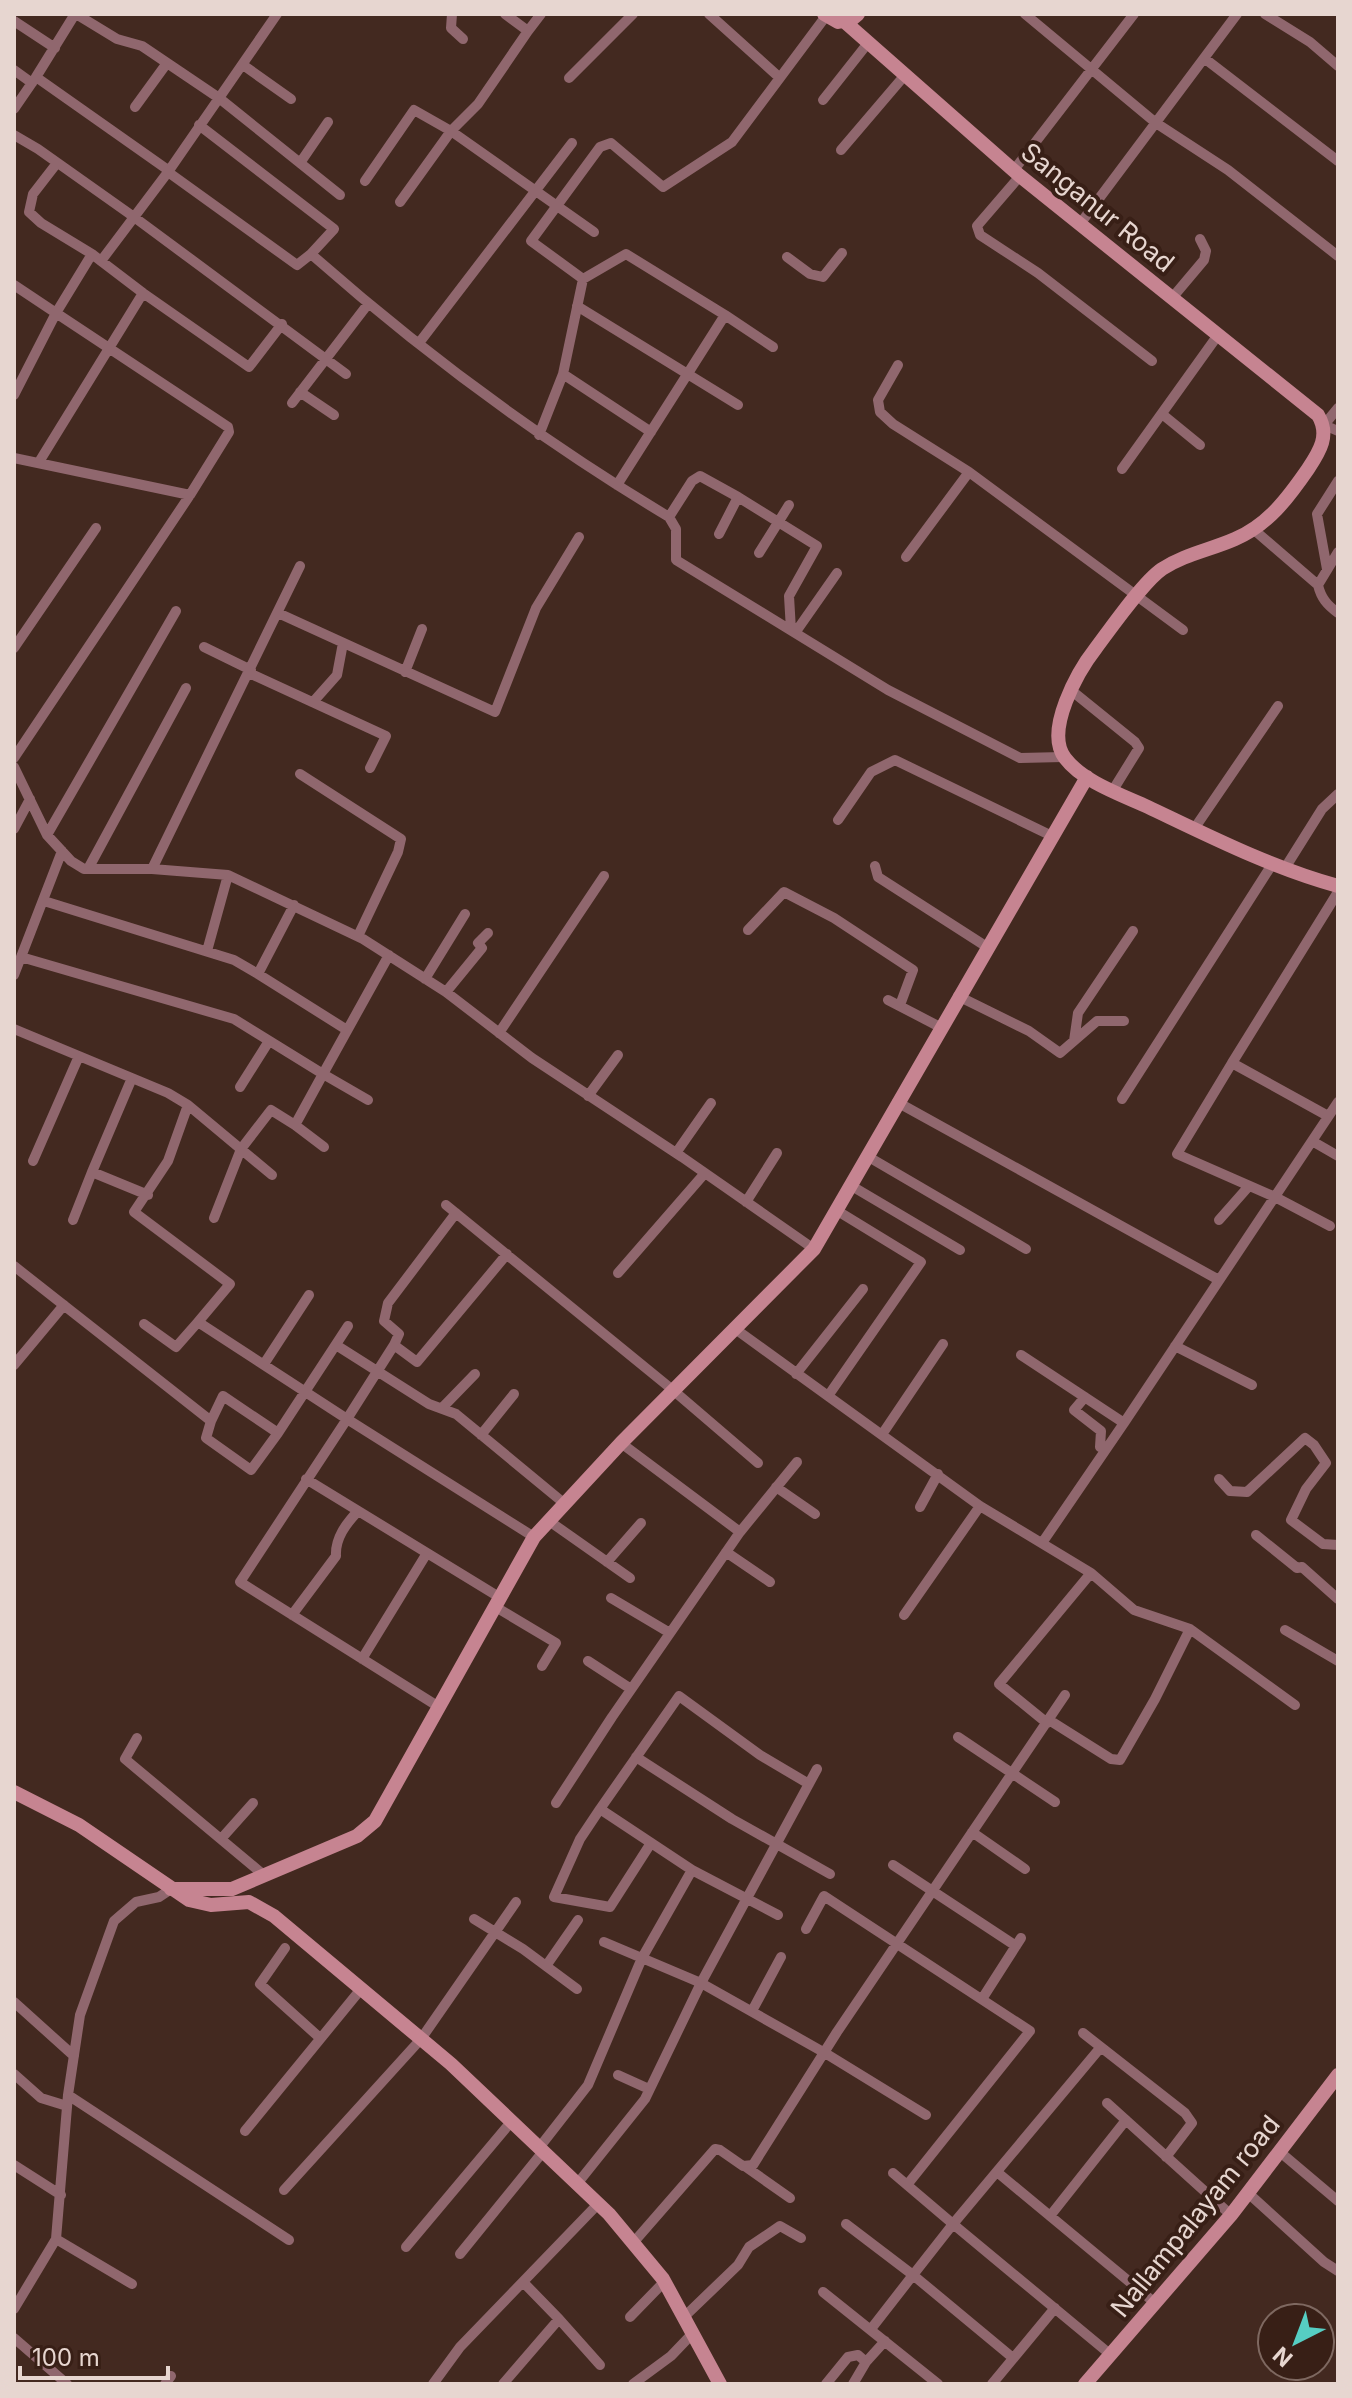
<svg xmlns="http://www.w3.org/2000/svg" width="1352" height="2398" viewBox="0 0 1352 2398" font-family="Inter,sans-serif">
  <rect width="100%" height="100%" fill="#432920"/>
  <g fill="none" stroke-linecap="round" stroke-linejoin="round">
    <!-- street -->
    <path stroke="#90676e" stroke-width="10" d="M 75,14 L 36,77 L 168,170
      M 76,14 L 117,39 L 142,46 L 219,98 L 340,195
      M 452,14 L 451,28 L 463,39
      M 505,14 L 528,31 L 541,14
      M 709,14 L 780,78
      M 1025,14 L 1156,123 L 1228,170 L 1338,256
      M 1265,14 L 1310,42 L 1338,66
      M 14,21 L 55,48
      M 1204,58 L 1338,161
      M 243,65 L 291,99
      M 14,70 L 32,83
      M 569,78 L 633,14
      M 823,100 L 868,43
      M 135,107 L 167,63
      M 14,109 L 36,77
      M 199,125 L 334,229 L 311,254
      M 14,135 L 38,149 L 134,217 L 346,374
      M 841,150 L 905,75
      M 57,163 L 33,194 L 29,212 L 41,223 L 92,254
      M 300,163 L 328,122
      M 1014,170 L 1134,14
      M 168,172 L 297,265 L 311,254 C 422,352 541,440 669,517 L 676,529 L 676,560 L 888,690 L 1020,758 L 1063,757
      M 1020,176 L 977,226 L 980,235 L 1038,273 L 1152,361
      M 365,181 L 414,110 L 451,131 L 594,232
      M 400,202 L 451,131 L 478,104 L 528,31
      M 1080,224 L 1237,14
      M 787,257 L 810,274 L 823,277 L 842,253
      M 101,261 L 143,293 L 249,367 L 282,324
      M 583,279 L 626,254 L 725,315 L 617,485
      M 14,285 L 56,313 L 14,395
      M 1172,298 L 1204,260 L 1206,251 L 1200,239
      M 577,306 L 738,405
      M 725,315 L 773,347
      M 419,343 L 572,143
      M 898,365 L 878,400 L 880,412 L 893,424 L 969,472
      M 563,374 L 651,432
      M 300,392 L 334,415
      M 292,403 L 368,304
      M 1338,408 L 1324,425 L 1338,431
      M 1162,414 L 1200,445
      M 539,435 L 563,374 L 583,279 L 531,241 L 600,147 L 611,143 L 663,187 L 732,142 L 826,16
      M 14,458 L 190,495 L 229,432 L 228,427 L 216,419 L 56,313 L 92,254 L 101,261 L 168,172 L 277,14
      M 39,462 L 143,293
      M 1122,469 L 1218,335
      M 669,517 L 692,481 L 700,476 L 738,497
      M 1253,529 L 1318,585 C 1321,598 1327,605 1338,613
      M 719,534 L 738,497 L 817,546 L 789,596 L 791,630
      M 759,553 L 789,505
      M 906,557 L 969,472 L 1183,630
      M 1327,569 L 1317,514 L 1338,481
      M 1318,585 L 1338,552
      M 278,613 L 495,712 L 536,608 L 579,537
      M 795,633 L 837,573
      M 204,647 L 251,670
      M 14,648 L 96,528
      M 405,672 L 422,629
      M 249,673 L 386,736 L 370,768
      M 1072,691 L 1135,742 L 1139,748 L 1113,790
      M 313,702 L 337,675 L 343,643
      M 14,758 L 190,495
      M 14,767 L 47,835 L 71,861 L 84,869 L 152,869 L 228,875 L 363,939 L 446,992 L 532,1058 L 682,1157 L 814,1249
      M 300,774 L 401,839 L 398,852 L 358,936
      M 838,820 L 871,772 L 895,760 L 1052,836
      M 14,829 L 30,799
      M 1194,829 L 1278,706
      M 47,835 L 176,611
      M 875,866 L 878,877 L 987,947
      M 1285,868 L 1322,809 L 1338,794
      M 88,869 L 186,688
      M 152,869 L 300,566
      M 44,901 L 234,960 L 258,974 L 294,905
      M 748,930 L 784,892 L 834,918 L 913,970 L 900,1005
      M 207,951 L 228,875
      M 21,957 L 234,1019 L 323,1074 L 295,1125 L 271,1110 L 241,1149 L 214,1218
      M 258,974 L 347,1030
      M 14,975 L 62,851
      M 425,979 L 465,914
      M 446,992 L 482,948 L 478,943 L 488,933
      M 958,996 L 1029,1031 L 1060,1053 L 1097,1021 L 1124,1021
      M 888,1000 L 940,1027
      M 14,1029 L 168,1093 L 188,1105 L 168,1161 L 134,1212 L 230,1284 L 198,1322 L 347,1419 L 394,1345 L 417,1362 L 507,1254
      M 499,1033 L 604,876
      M 1074,1041 L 1078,1013 L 1133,931
      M 1232,1063 L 1177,1154 L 1275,1197 L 1330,1226
      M 132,1078 L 92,1172 L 148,1195
      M 240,1087 L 269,1041
      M 588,1096 L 618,1055
      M 1122,1099 L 1273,863
      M 368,1100 L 323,1074 L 389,955
      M 897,1102 L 1219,1280
      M 188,1105 L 272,1175
      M 1328,1116 L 1232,1063 L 1338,892
      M 295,1125 L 324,1147
      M 1312,1141 L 1338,1156
      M 676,1153 L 711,1103
      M 867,1156 L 1026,1249
      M 33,1161 L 79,1056
      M 850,1185 L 960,1250
      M 746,1202 L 777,1153
      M 446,1205 L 674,1391 L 758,1463
      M 73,1220 L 92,1172
      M 1219,1220 L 1249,1186
      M 14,1266 L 211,1421
      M 618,1273 L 705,1173
      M 144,1324 L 176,1347 L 198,1322
      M 734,1328 L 980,1506 L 1091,1573 L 999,1684 L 1047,1723
      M 336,1345 L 429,1404 L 456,1414 L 565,1504
      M 394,1345 L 399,1334 L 384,1321 L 388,1303 L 456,1213
      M 1175,1346 L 1252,1385
      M 1021,1355 L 1124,1423 L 1338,1102
      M 264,1364 L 309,1295
      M 14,1365 L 64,1305
      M 796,1374 L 863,1289
      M 828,1396 L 921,1262 L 836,1210
      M 1085,1397 L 1074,1410 L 1101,1431 L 1100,1447
      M 442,1408 L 475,1374
      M 278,1433 L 223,1396 L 211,1421 L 206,1438 L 251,1470 L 278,1433 L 348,1326
      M 883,1433 L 943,1344
      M 481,1435 L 514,1394
      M 621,1443 L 740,1532 L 797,1462
      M 306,1479 L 499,1597
      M 1219,1479 L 1230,1491 L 1247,1492 L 1305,1438 L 1314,1445 L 1326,1463 L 1306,1489 L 1291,1520 L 1323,1544 L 1338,1545
      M 776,1487 L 815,1514
      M 920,1507 L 938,1474
      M 549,1521 L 630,1578
      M 1256,1535 L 1297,1568 L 1302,1567 L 1338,1599
      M 1042,1543 L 1124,1423
      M 726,1552 L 770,1582
      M 607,1562 L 641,1523
      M 1091,1573 L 1134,1610 L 1190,1629 L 1295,1705
      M 611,1598 L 670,1633
      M 494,1606 L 556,1643 L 542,1666
      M 292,1615 L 336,1556 C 335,1538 346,1524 358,1511
      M 904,1615 L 980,1506
      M 1285,1630 L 1338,1661
      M 362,1659 L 427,1553
      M 588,1661 L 631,1689
      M 439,1707 L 240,1582 L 347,1419 L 534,1537
      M 1049,1720 L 1111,1759 L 1120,1760 L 1155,1699 L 1190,1629
      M 958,1737 L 1055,1802
      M 137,1738 L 125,1759 L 265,1876
      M 636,1757 L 732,1819 L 830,1874
      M 817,1769 L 701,1983 L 825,2053 L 926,2115
      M 556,1803 L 612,1717 L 740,1532
      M 600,1809 L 580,1839 L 554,1897 L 610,1907 L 651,1843
      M 972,1832 L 1025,1869
      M 221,1839 L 253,1803
      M 893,1865 L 1016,1946
      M 778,1915 L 692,1870 L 600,1809 L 679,1696 L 760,1755 L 809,1784
      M 474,1919 L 523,1949 L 577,1989
      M 806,1929 L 824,1896 L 1030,2031 L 907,2185
      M 285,1948 L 260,1984 L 320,2038
      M 546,1966 L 578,1920
      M 982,1999 L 1021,1938
      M 14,2002 L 74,2056
      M 752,2011 L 781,1957
      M 1083,2033 L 1185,2113 L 1192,2123 L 1166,2157
      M 1101,2047 L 953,2224 L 1111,2355
      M 14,2074 L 41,2098 L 67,2106
      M 618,2075 L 649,2089
      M 68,2095 L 289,2240
      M 1107,2103 L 1231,2215
      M 245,2131 L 361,1989
      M 1280,2152 L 1338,2201
      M 14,2165 L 61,2195
      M 746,2167 L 790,2198
      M 997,2172 L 1155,2303
      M 893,2173 L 953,2224 L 913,2275 L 1013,2358
      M 577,2184 L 645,2099 L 701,1983 L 604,1942
      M 284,2190 L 421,2039 L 516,1902
      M 1248,2193 L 1324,2262 L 1338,2271
      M 1050,2216 L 1126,2120
      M 846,2224 L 913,2275 L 871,2329
      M 56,2239 L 132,2284
      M 633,2243 L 715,2149 L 720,2150 L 743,2166 L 753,2165 L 837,2032 L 1065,1695
      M 406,2247 L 511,2122
      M 460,2254 L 542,2153 L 539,2148 L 542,2144 L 588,2085 L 642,1958 L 692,1870
      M 523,2282 L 559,2319
      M 823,2292 L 938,2384
      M 14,2309 L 56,2239 L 68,2095 L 80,2015 L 114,1921 L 136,1902 L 159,1897 L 171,1889
      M 630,2317 L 664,2282
      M 684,2317 L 738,2265 L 749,2247 L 780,2226 L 801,2238
      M 14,2338 L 67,2384
      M 165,2384 L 171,2376
      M 433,2384 L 460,2347 L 598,2204
      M 503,2384 L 559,2319 L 600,2365
      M 633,2384 L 671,2356 L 693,2333
      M 826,2384 L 848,2357 L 858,2355 L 866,2362
      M 853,2384 L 866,2362 L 885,2341
      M 992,2384 L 1055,2308"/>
    <!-- secondary -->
    <path stroke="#c68491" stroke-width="14" d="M 824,14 L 838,22 L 852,19 L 858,14
      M 845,22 L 1020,176 L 1318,415 C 1330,435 1320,451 1308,469 C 1288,498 1268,525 1235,539 C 1210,550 1185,554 1162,569 C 1143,582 1111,628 1096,648 C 1078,671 1044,731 1065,758 C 1083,782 1122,795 1148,807 C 1209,836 1272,868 1338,886
      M 14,1792 L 79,1825 L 189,1900 L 211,1905 L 249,1902 L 274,1916 L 451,2064 L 609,2214 L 663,2279 L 720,2384
      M 171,1889 L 232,1889 L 357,1836 L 375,1821 L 534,1537 L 621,1443 L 814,1249 L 1087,777
      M 1085,2384 L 1231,2215 L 1338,2075"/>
  </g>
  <g text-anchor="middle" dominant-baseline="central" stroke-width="8" stroke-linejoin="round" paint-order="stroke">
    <!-- street labels -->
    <g font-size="26" fill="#e7d6d0" stroke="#381f16">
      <text transform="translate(1098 207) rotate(39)">Sanganur Road</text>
      <text transform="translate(1195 2216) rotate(-51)">Nallampalayam road</text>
    </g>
  </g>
  <!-- border -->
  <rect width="1352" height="2398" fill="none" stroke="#e7d6d0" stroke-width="32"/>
  <!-- north arrow -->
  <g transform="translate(1296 2342) rotate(222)"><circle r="38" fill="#381f16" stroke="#7e6860" stroke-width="2"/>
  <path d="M0-6L14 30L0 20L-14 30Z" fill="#56cec3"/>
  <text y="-12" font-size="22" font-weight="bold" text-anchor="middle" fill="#e7d6d0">N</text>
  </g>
  <!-- scale -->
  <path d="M20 2366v12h148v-12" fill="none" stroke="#e7d6d0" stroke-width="4"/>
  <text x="32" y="2366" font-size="24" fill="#e7d6d0" stroke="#381f16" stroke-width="6" paint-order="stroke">100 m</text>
</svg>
